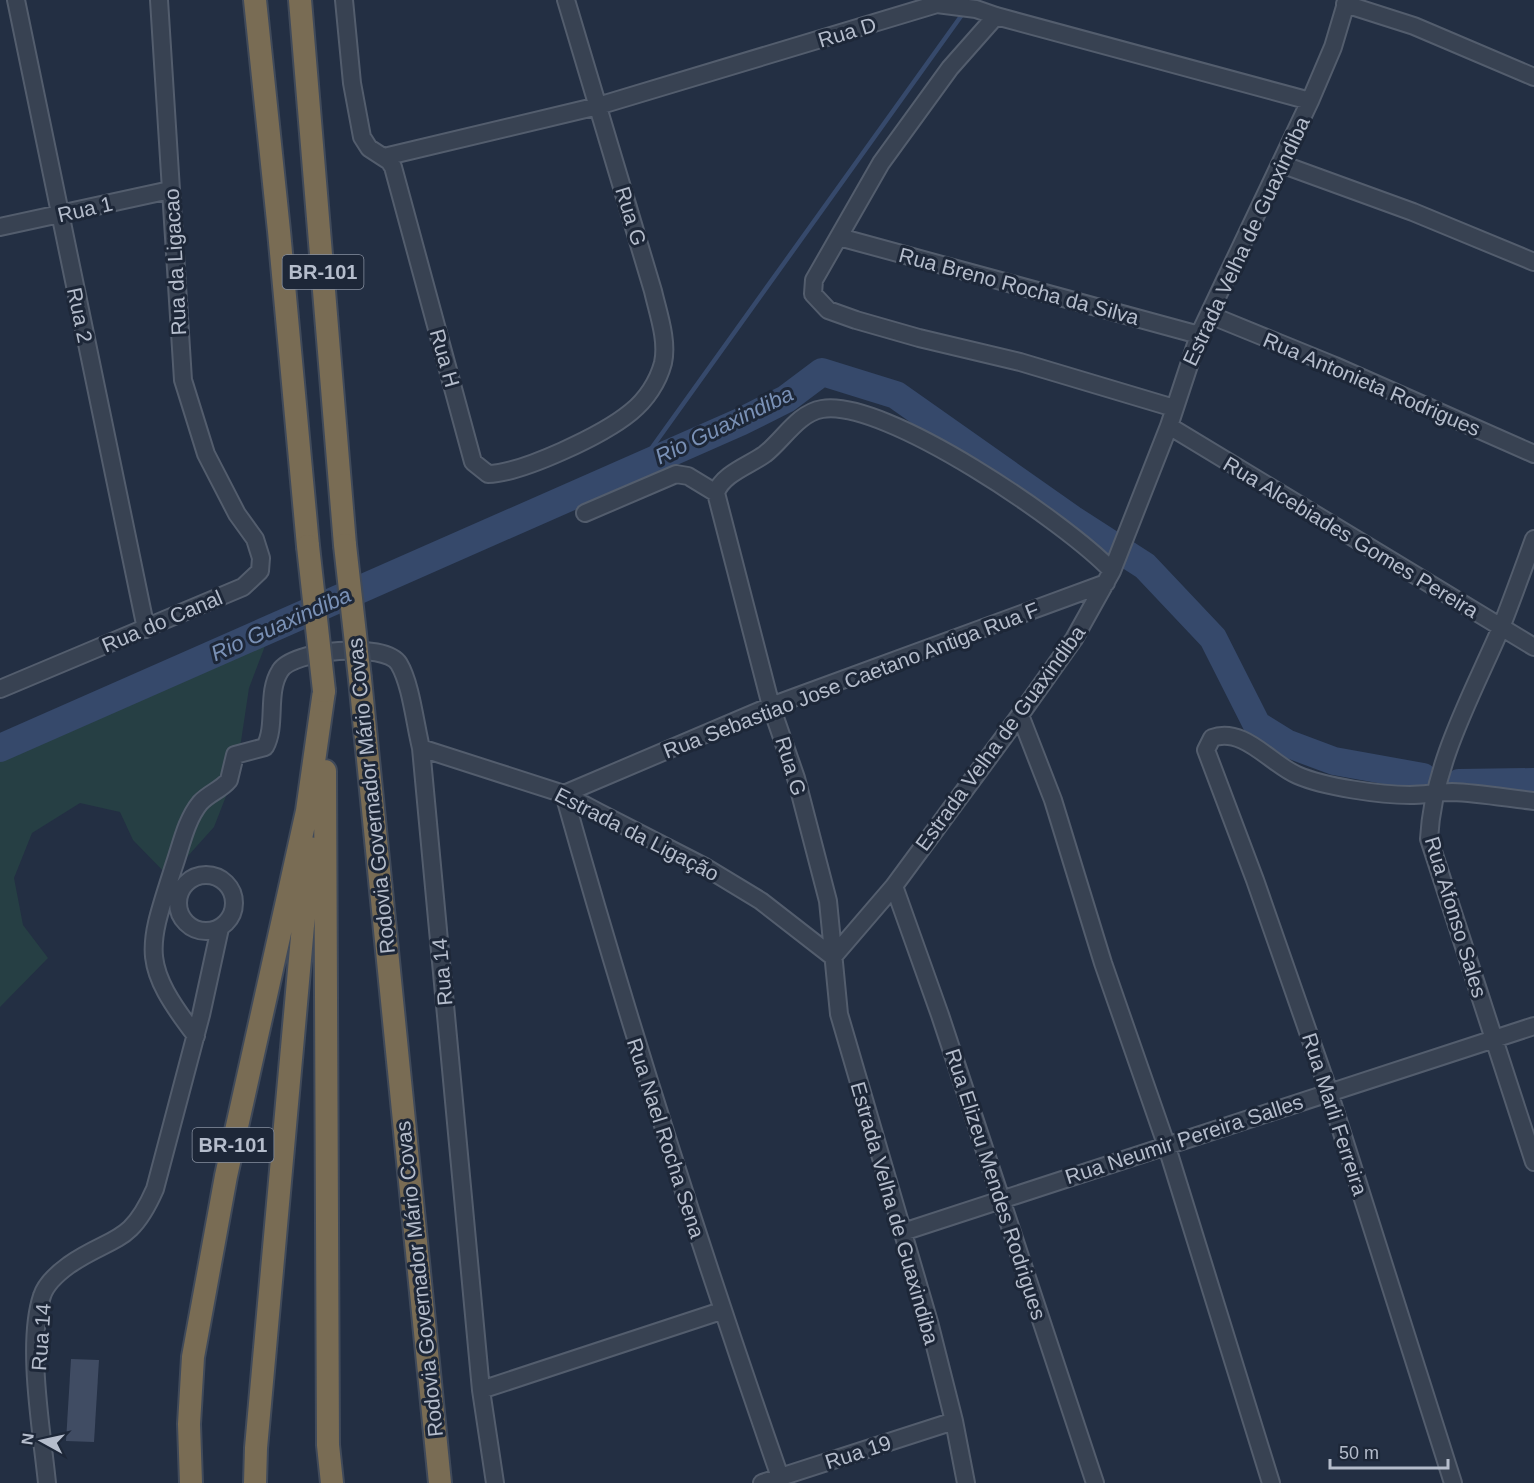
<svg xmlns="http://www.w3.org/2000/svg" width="1534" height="1483" viewBox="0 0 1534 1483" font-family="Helvetica,sans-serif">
  <rect width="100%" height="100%" fill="#232f43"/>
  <!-- green -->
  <path fill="#263f44" d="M 268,638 L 249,688 L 237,768 L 214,827 L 169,877 L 133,840 L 120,812 L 80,803 L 32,833 L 14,878 L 23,925 L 48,958 L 0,1007 L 0,748 L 231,646 Z"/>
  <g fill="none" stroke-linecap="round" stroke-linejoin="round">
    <!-- stream -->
    <path stroke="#36496b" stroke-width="4.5" d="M 638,467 L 964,12"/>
    <!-- river -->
    <path stroke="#36496b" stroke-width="28" d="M 0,748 L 740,422 L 786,399 L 822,372 L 896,395 L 1072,519 L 1145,566 L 1213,638 L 1257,725 L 1286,743 L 1334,761 L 1423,777
      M 1459,783 L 1534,782"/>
  </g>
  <!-- building -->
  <path fill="#404c63" d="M 71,1359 L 99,1360 L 94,1442 L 66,1441 Z"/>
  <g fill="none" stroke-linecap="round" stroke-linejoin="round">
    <!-- minor casing -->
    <g stroke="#535d6d" stroke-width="20">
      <path id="minor" d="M 16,0 L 146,629
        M 344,0 L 352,83 L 362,137 L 369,148 L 389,161 L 393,167 L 473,462 L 488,474 C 523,473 603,435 631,412 C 646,400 658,382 663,363 C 668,340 658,313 653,291 L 566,0
        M 1345,4 L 1414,26 L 1534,77
        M 996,16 L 950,68 L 881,163 L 814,280 L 813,294 L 828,310 L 856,320 L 919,338 L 1020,362 L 1174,408
        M 384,157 L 598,106 L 937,4 L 976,9 L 996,16 L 1310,101
        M 1281,164 L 1413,212 L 1534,262
        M 0,227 L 170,190
        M 839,237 L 1199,335
        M 1210,315 L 1335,366 L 1534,454
        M 1169,426 L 1534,647
        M 585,513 L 676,474 L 688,476 L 716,493
        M 1534,539 C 1523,569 1512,600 1500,630 C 1471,697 1433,764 1429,839 L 1534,1162
        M 0,689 L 243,587 L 260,571 L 261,558 L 255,539 L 237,514 L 206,454 L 183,380 L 159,0
        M 1020,715 L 1053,800 L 1103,963 L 1166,1144 L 1271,1483
        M 421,748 L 564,794 L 598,812 L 705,867 L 761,901 L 833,957
        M 564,794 C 629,1025 701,1251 780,1477
        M 564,794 L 771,706 L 1106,583
        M178 903a28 28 0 1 1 56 0a28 28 0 1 1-56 0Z
        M 894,886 L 940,1015 L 1095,1483
        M 833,957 L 894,886 L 1020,715 L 1074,639 L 1112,571 L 1169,426 L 1199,335 L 1310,101 L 1333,47 L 1347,0
        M 196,1036 C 140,963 147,950 174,866 C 181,846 186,820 200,803 C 209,793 221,790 229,780 L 235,755 L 265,747 C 277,725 266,693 280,671 C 292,650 385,641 399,664 C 411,684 415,724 421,748 L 481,1390 L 495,1483
        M 903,1232 L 1534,1026
        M 481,1390 L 721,1311
        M 47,1483 C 42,1432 26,1344 42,1296 C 46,1283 58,1273 69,1265 C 113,1235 130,1246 155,1189 L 201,1015 L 220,928
        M 762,1483 L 954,1421
        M 966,1483 L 954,1421 L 929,1322 L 839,1014 L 828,901 L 796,778 L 771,706 L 716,493 C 722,474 750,465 765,454 C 783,440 798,413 822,409 C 885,398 1068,524 1112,571
        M 1453,1483 L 1329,1092 L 1255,880 L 1206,750 L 1212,738 C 1243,726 1271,764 1297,775 C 1324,787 1381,795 1410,795 C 1424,795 1438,792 1452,792 C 1479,793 1507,798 1534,801"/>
    </g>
    <!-- highway casing -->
    <g stroke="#404a5a" stroke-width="26">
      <path id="highway" d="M 255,0 L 279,231 L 308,546
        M 300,0 L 345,545
        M 360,679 L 440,1483
        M 325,771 L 328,1445 L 332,1483
        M 191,1483 L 189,1424 L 193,1357 L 226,1176 L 307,811 L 324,691
        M 255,1483 L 256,1448 L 310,848"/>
    </g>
    <!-- minor -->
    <use href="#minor" stroke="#384252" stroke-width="16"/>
    <!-- highway -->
    <use href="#highway" stroke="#796c54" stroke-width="22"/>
    <!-- highway-bridge casing -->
    <g stroke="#404a5a" stroke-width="26" stroke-linecap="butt">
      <path id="highway-bridge" d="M 345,545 L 360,679
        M 308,546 L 324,691"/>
    </g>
    <!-- highway-bridge -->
    <use href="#highway-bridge" stroke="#796c54" stroke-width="22"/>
  </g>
  <g text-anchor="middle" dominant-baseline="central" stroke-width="6" stroke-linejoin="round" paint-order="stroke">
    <!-- shield labels -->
    <g fill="#1d2738" stroke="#8790a0" stroke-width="1.5">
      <rect x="282.5" y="255" width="81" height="34" rx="4.5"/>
      <rect x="192.5" y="1128" width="81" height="34" rx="4.5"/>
    </g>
    <g font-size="20" font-weight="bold" fill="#b5bdcc">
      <text x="323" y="272">BR-101</text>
      <text x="233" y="1145">BR-101</text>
    </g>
    <!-- street labels -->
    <g font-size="21" fill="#b5bdcc" stroke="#1d2738">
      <text transform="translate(847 32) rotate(-17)">Rua D</text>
      <text transform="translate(85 209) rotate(-13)">Rua 1</text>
      <text transform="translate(631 216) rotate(73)">Rua G</text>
      <text transform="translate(1246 241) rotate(-65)">Estrada Velha de Guaxindiba</text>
      <text transform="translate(175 262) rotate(-93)">Rua da Ligacao</text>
      <text transform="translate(1019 286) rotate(15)">Rua Breno Rocha da Silva</text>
      <text transform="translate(80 315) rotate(78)">Rua 2</text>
      <text transform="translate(445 358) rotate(74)">Rua H</text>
      <text transform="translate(1372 384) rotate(23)">Rua Antonieta Rodrigues</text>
      <text transform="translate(1351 537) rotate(31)">Rua Alcebiades Gomes Pereira</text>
      <text transform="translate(162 621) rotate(-23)">Rua do Canal</text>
      <text transform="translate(851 680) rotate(-21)">Rua Sebastiao Jose Caetano Antiga Rua F</text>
      <text transform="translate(1000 738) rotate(-54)">Estrada Velha de Guaxindiba</text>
      <text transform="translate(791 766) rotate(73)">Rua G</text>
      <text transform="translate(371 796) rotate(-96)">Rodovia Governador Mário Covas</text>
      <text transform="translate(637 834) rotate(27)">Estrada da Ligação</text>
      <text transform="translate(1456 917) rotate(73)">Rua Afonso Sales</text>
      <text transform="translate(442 972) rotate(-95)">Rua 14</text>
      <text transform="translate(1335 1114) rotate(72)">Rua Marli Ferreira</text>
      <text transform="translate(666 1138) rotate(72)">Rua Nael Rocha Sena</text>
      <text transform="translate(1184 1139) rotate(-18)">Rua Neumir Pereira Salles</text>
      <text transform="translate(996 1184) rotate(72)">Rua Elizeu Mendes Rodrigues</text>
      <text transform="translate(895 1213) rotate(74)">Estrada Velha de Guaxindiba</text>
      <text transform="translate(419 1279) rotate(-96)">Rodovia Governador Mário Covas</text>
      <text transform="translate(41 1337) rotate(-86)">Rua 14</text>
      <text transform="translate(858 1452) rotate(-18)">Rua 19</text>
    </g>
    <!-- water labels -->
    <g font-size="22" font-style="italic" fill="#7a91b6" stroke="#1d2738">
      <text transform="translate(724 425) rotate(-26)">Rio Guaxindiba</text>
      <text transform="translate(281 624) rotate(-24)">Rio Guaxindiba</text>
    </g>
  </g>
  <!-- north arrow -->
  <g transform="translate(42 1441) rotate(278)" stroke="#1d2738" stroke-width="4.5" paint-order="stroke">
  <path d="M0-4.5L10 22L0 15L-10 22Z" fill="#b5bdcc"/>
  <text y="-9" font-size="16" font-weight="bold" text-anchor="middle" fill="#b5bdcc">N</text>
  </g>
  <!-- scale -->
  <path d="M1330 1459v9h118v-9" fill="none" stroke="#b5bdcc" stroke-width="3"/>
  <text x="1339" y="1459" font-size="18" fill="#b5bdcc" stroke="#1d2738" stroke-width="4.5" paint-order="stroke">50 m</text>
</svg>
